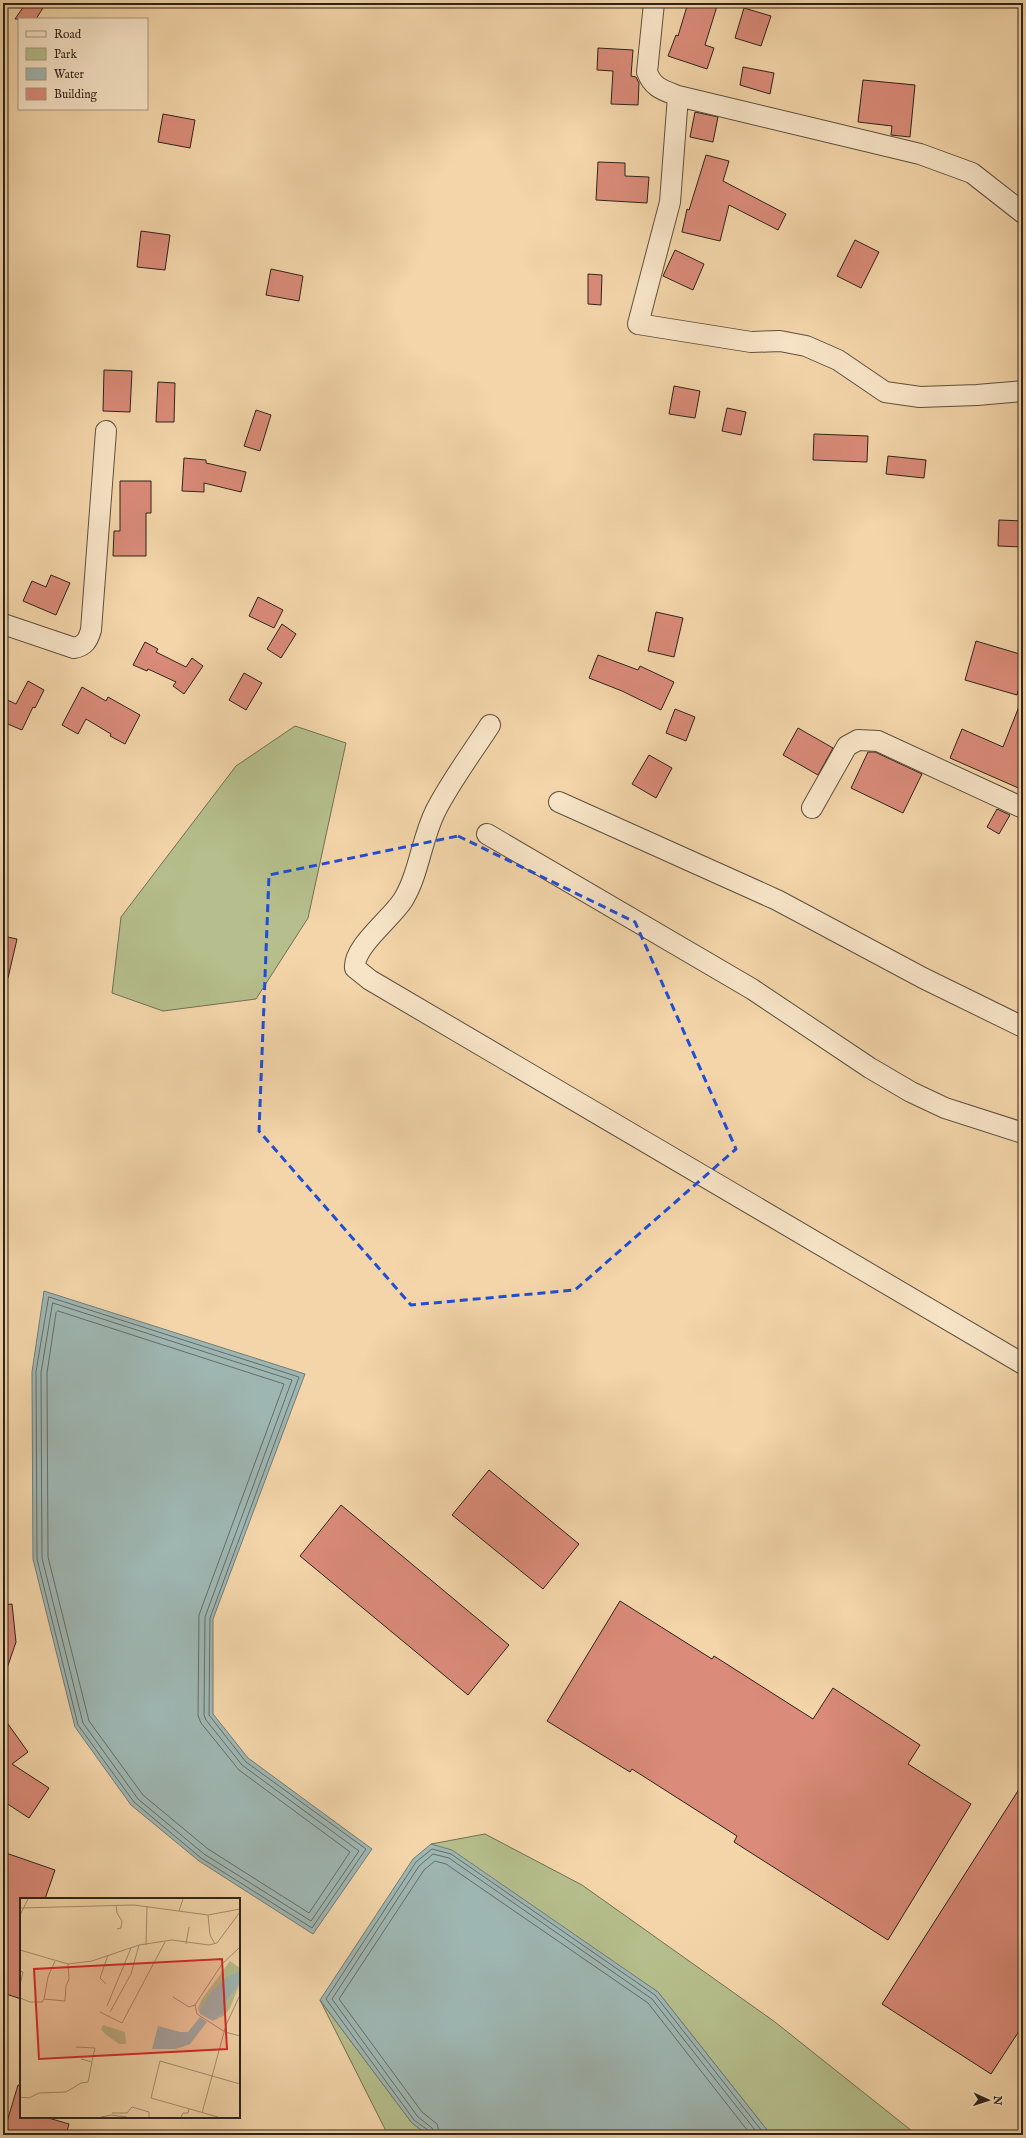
<svg xmlns="http://www.w3.org/2000/svg" width="1026" height="2138" viewBox="0 0 1026 2138" font-family="'IM FELL English',serif">
  <rect width="100%" height="100%" fill="#f3d5a9"/>
  <filter id="stains"><feTurbulence type="fractalNoise" baseFrequency=".005" numOctaves="4"/><feColorMatrix values="0 0 0 0 .2 0 0 0 0 .09 0 0 0 0 .02 0 0 0 .5 -.17"/></filter>
  <radialGradient id="worn" r=".72"><stop offset=".6" stop-color="#630" stop-opacity="0"/><stop offset="1" stop-color="#630" stop-opacity=".3"/></radialGradient>
  <!-- green -->
  <path fill="#b5be8c" stroke="#717054" d="M 295,726 L 346,743 L 308,918 L 256,999 L 163,1011 L 112,993 L 121,917 L 236,766 Z
    M 485,1834 L 582,1885 L 775,2022 L 917,2135 L 771,2135 L 658,1992 L 431,1844 Z
    M 320,2000 L 412,2123 L 428,2135 L 388,2135 Z"/>
  <!-- water -->
  <path fill="#9eb6b2" stroke="#717b76" d="M 44,1291 L 305,1374 L 213,1619 L 213,1714 L 248,1758 L 372,1849 L 313,1934 L 199,1861 L 131,1805 L 75,1727 L 33,1559 L 32,1372 Z
    M 431,1844 L 452,1850 L 658,1992 L 771,2135 L 428,2135 L 412,2123 L 320,2000 L 413,1859 Z"/>
  <g fill="none" stroke-linecap="round" stroke-linejoin="round">
    <!-- shore -->
    <path stroke="#666c66" stroke-width="1" d="M 49,1297 L 299,1377 L 210,1618 L 209,1715 L 246,1762 L 366,1849 L 312,1928 L 201,1858 L 134,1802 L 78,1725 L 37,1559 L 36,1372 Z
      M 53,1303 L 292,1380 L 205,1617 L 204,1715 L 206,1720 L 242,1765 L 359,1851 L 311,1921 L 204,1854 L 138,1799 L 83,1723 L 42,1558 L 41,1373 Z
      M 58,1311 L 284,1384 L 199,1615 L 198,1715 L 201,1723 L 239,1770 L 350,1852 L 309,1913 L 208,1849 L 143,1795 L 89,1721 L 48,1557 L 47,1373 L 56,1313 Z
      M 429,2135 L 428,2130 L 414,2120 L 326,1999 L 416,1862 L 432,1849 L 451,1854 L 655,1995 L 765,2135
      M 434,2135 L 432,2128 L 418,2117 L 332,1999 L 419,1866 L 433,1854 L 449,1858 L 652,1999 L 759,2135
      M 440,2135 L 437,2124 L 422,2112 L 339,1999 L 424,1870 L 435,1861 L 446,1864 L 648,2003 L 751,2135"/>
  </g>
  <!-- building -->
  <path fill="#da8b79" stroke="#2d231b" d="M 26,3 L 46,3 L 36,19 L 15,19 Z
    M 688,3 L 718,3 L 705,45 L 714,48 L 707,69 L 668,56 L 676,35 L 678,36 Z
    M 744,8 L 771,16 L 761,46 L 735,38 Z
    M 598,48 L 633,50 L 631,76 L 636,77 L 639,83 L 638,105 L 611,104 L 613,71 L 597,70 Z
    M 743,67 L 774,73 L 770,94 L 740,85 Z
    M 863,80 L 915,85 L 910,137 L 891,135 L 892,126 L 858,122 Z
    M 695,112 L 718,117 L 713,142 L 690,137 Z
    M 163,114 L 195,120 L 190,148 L 158,142 Z
    M 706,155 L 729,161 L 723,181 L 786,214 L 778,230 L 729,205 L 720,241 L 682,232 L 687,209 L 689,210 Z
    M 598,162 L 625,163 L 625,176 L 649,177 L 647,203 L 596,200 Z
    M 141,231 L 170,235 L 165,270 L 137,267 Z
    M 855,240 L 879,252 L 861,288 L 837,276 Z
    M 675,250 L 704,264 L 693,290 L 663,276 Z
    M 271,269 L 303,276 L 299,301 L 266,295 Z
    M 588,274 L 602,275 L 601,305 L 588,304 Z
    M 104,370 L 132,371 L 130,412 L 103,411 Z
    M 158,382 L 175,383 L 174,422 L 156,422 Z
    M 674,386 L 700,391 L 695,418 L 669,414 Z
    M 727,408 L 746,412 L 741,435 L 722,431 Z
    M 256,410 L 271,415 L 260,451 L 244,446 Z
    M 814,434 L 868,436 L 867,462 L 813,460 Z
    M 888,456 L 926,460 L 924,478 L 886,474 Z
    M 184,458 L 206,460 L 206,463 L 246,472 L 241,492 L 204,483 L 204,492 L 182,491 Z
    M 120,481 L 151,481 L 151,513 L 146,513 L 146,556 L 113,556 L 114,531 L 120,531 Z
    M 999,520 L 1023,521 L 1023,547 L 998,546 Z
    M 51,575 L 70,583 L 56,615 L 23,601 L 32,581 L 46,587 Z
    M 258,597 L 283,610 L 274,628 L 249,616 Z
    M 656,612 L 683,618 L 674,657 L 648,651 Z
    M 282,624 L 296,634 L 281,658 L 267,649 Z
    M 976,641 L 1023,655 L 1023,673 L 1017,695 L 965,680 Z
    M 145,642 L 158,649 L 156,652 L 186,667 L 192,658 L 203,666 L 184,694 L 173,686 L 176,682 L 148,669 L 147,671 L 133,665 Z
    M 598,655 L 638,670 L 640,666 L 674,682 L 661,710 L 622,691 L 589,678 Z
    M 244,673 L 262,683 L 246,710 L 229,700 Z
    M 28,681 L 44,690 L 35,708 L 33,707 L 22,730 L 3,722 L 3,698 L 16,704 Z
    M 82,687 L 106,701 L 108,697 L 140,715 L 125,744 L 110,736 L 111,734 L 86,719 L 78,734 L 62,725 Z
    M 1022,699 L 1023,790 L 950,758 L 962,729 L 1003,747 Z
    M 675,709 L 695,717 L 686,741 L 666,733 Z
    M 798,728 L 833,748 L 818,775 L 783,755 Z
    M 868,752 L 875,752 L 922,774 L 903,813 L 851,788 Z
    M 649,755 L 672,768 L 656,798 L 632,784 Z
    M 997,809 L 1010,815 L 999,834 L 987,827 Z
    M 3,936 L 17,939 L 8,978 L 3,977 Z
    M 489,1470 L 579,1544 L 543,1589 L 452,1515 Z
    M 341,1505 L 509,1645 L 468,1695 L 300,1556 Z
    M 620,1601 L 712,1659 L 714,1656 L 813,1719 L 833,1688 L 920,1745 L 908,1764 L 971,1804 L 888,1940 L 734,1842 L 737,1836 L 632,1769 L 630,1772 L 547,1721 Z
    M 12,1604 L 16,1642 L 5,1674 L 3,1674 L 3,1605 Z
    M 3,1717 L 28,1752 L 12,1764 L 49,1788 L 29,1818 L 3,1801 Z
    M 1023,1783 L 1023,2025 L 991,2074 L 882,2004 Z
    M 3,1852 L 55,1870 L 45,1899 L 21,1899 L 21,1999 L 3,1993 Z
    M 18,2085 L 21,2085 L 21,2117 L 45,2117 L 69,2124 L 66,2135 L 3,2135 Z"/>
  <g fill="none" stroke-linecap="round" stroke-linejoin="round">
    <!-- minor casing -->
    <g stroke="#5e503e" stroke-width="22">
      <path id="minor" d="M 654,3 L 647,72 C 653,88 663,90 678,96 L 670,202 L 638,324 L 751,342 L 780,341 L 806,346 L 838,360 L 885,392 L 920,397 L 977,395 L 1023,391
        M 678,96 L 920,154 L 972,173 L 1023,213
        M 3,624 L 74,648 C 85,646 88,640 91,630 L 106,431
        M 490,725 C 472,753 450,782 435,812 C 421,841 419,874 403,900 C 391,919 353,947 355,968 L 370,980 L 1023,1364
        M 559,802 L 777,900 L 923,978 L 1023,1027
        M 812,808 L 847,746 L 858,740 L 878,741 L 1023,808
        M 487,834 L 752,989 L 870,1068 L 911,1092 L 945,1108 L 1023,1133"/>
    </g>
    <!-- minor -->
    <use href="#minor" stroke="#f7e4c7" stroke-width="20"/>
  </g>
  <!-- marked area -->
  <path fill="none" stroke="#1d4ed8" stroke-width="3" stroke-dasharray="8 5" stroke-linejoin="round" d="M 458,836 L 635,922 L 736,1149 L 575,1290 L 411,1305 L 259,1131 L 269,875 Z"/>
  <!-- overview -->
  <g transform="translate(20 1898)">
    <rect width="220" height="220" fill="#f3d5a9"/>
    <path d="M 210,63 L 220,70 L 220,73 L 191,94 L 179,114 L 178,110 L 182,101 ZM 220,85 L 210,110 L 205,117 L 193,123 L 203,115 L 208,101 ZM 83,127 L 105,134 L 106,146 L 99,146 L 85,136 L 81,131 Z" fill="#b5be8c"/>
    <path d="M 220,73 L 220,85 L 208,101 L 203,115 L 193,123 L 180,116 L 179,112 L 191,94 L 209,78 ZM 180,119 L 187,124 L 170,146 L 156,151 L 132,151 L 138,128 L 160,134 L 168,134 Z" fill="#9eb6b2"/>
    <path fill="none" stroke="#a48e70" stroke-width="1" d="M 96,7 L 97,15 L 102,23 L 101,30 L 97,31M 0,10 L 114,7 L 188,17 L 220,11M 159,13 L 163,1M 0,17 L 8,1M 188,17 L 190,37 L 195,46M 166,46 L 169,29M 126,47 L 127,8M 0,52 L 48,66 L 72,63 L 119,47 L 152,42 L 189,47 L 197,45 L 220,14M 0,73 L 3,74 L 0,87M 86,86 L 80,80 L 88,57M 153,99 L 169,109 L 175,107 L 202,66 L 220,49M 0,100 L 10,104 L 22,104 L 24,101 L 45,103 L 46,88 L 49,81 L 48,66M 24,101 L 28,79 L 35,63M 175,107 L 177,116 L 205,134 L 220,138M 87,108 L 111,50M 80,114 L 102,125 L 145,44M 90,114 L 111,76 L 119,47M 56,149 L 75,150 L 72,163M 0,199 L 9,200 L 19,195 L 46,194 L 61,185 L 68,184 L 72,164 L 61,161M 92,215 L 107,215 L 112,209 L 129,214 L 129,219M 182,215 L 206,127 L 220,97M 81,219 L 91,217 L 107,219M 161,219 L 163,215 L 168,215 L 169,211M 198,219 L 131,200 L 140,163 L 220,186"/>
    <path fill="#d62828" fill-opacity="0.15" stroke="#d62828" stroke-width="2" d="M 202,61 L 207,151 L 19,161 L 14,71 Z"/>
    <rect width="220" height="220" fill="none" stroke="#2d231b" stroke-width="2"/>
  </g>
  <!-- margin -->
  <rect width="1026" height="2138" fill="none" stroke="#f3d5a9" stroke-width="16"/>
  <rect x="4" y="4" width="1018" height="2130" fill="none" stroke="#2d231b" stroke-width="2"/>
  <rect x="8" y="8" width="1010" height="2122" fill="none" stroke="#2d231b"/>
  <!-- legend -->
  <rect x="18" y="18" width="130" height="92" fill="#f7e4c7" stroke="#a69782"/>
  <rect x="26" y="31" width="20" height="6" fill="#f7e4c7" stroke="#a69782"/>
  <text x="54" y="38" font-size="12" fill="#2d231b">Road</text>
  <rect x="26" y="48" width="20" height="12" fill="#b5be8c" stroke="#a69782"/>
  <text x="54" y="58" font-size="12" fill="#2d231b">Park</text>
  <rect x="26" y="68" width="20" height="12" fill="#9eb6b2" stroke="#a69782"/>
  <text x="54" y="78" font-size="12" fill="#2d231b">Water</text>
  <rect x="26" y="88" width="20" height="12" fill="#da8b79" stroke="#a69782"/>
  <text x="54" y="98" font-size="12" fill="#2d231b">Building</text>
  <!-- north arrow -->
  <g transform="translate(988 2100) rotate(93)" stroke="#f7e4c7" stroke-width="3" paint-order="stroke">
  <path d="M0-3L7 15L0 10L-7 15Z" fill="#2d231b"/>
  <text y="-6" font-size="11" font-weight="bold" text-anchor="middle" fill="#2d231b">N</text>
  </g>
  <rect width="100%" height="100%" filter="url(#stains)"/>
  <rect width="100%" height="100%" fill="url(#worn)"/>
</svg>
